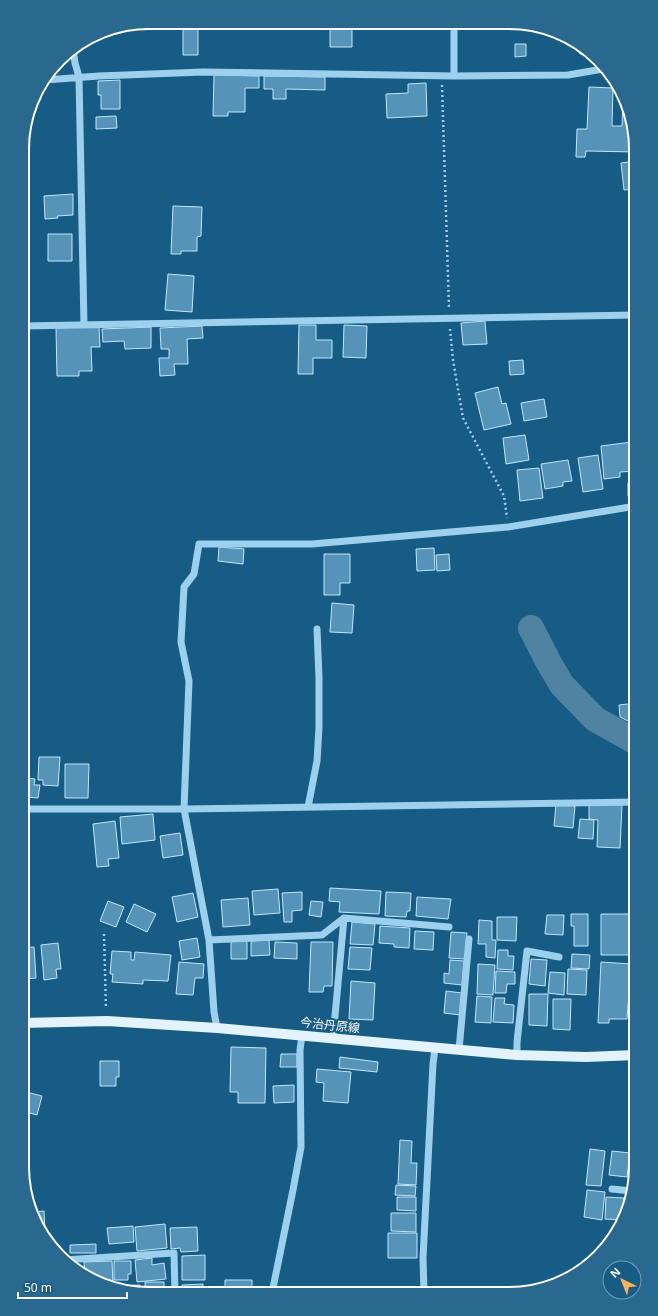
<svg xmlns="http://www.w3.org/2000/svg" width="658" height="1316" viewBox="0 0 658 1316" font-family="'Noto Sans','Noto Sans JP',sans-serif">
  <rect width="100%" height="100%" fill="#175c85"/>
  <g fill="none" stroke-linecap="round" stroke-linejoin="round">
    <!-- river -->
    <path stroke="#5083a1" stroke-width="26" d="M 531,628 L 549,663 L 562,685 L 595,719 L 636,742"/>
  </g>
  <!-- building -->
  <path fill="#5594b8" stroke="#c1e6fa" d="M 330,23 L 352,23 L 352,47 L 330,47 Z
    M 183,27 L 198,27 L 198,55 L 183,55 Z
    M 515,44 L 526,44 L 526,56 L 515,57 Z
    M 580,47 L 593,54 L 594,55 L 580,54 Z
    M 214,75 L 259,76 L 259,88 L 245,88 L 245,112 L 228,112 L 228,116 L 213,116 Z
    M 264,76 L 325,77 L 325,90 L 286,89 L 286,99 L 273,99 L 273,89 L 264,89 Z
    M 120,80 L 120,109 L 101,109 L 101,95 L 98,95 L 98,81 Z
    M 426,83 L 427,116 L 387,118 L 386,94 L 408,93 L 408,84 Z
    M 589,87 L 613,88 L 612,126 L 622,126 L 623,99 L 629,108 L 636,152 L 586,151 L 585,157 L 576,157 L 577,129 L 587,129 Z
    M 116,116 L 117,128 L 96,129 L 96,117 Z
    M 636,161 L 636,189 L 624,190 L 621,163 Z
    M 73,194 L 73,215 L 57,216 L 58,218 L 45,219 L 44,196 Z
    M 634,195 L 636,195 L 636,215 Z
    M 173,206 L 202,207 L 201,236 L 197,237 L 197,251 L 181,251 L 181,254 L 171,254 Z
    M 48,234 L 72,234 L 72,261 L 48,261 Z
    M 168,274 L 194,276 L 192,312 L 165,310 Z
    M 485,321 L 487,344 L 463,345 L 461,323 Z
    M 299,325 L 316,325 L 316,340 L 332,340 L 332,358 L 313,358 L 313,374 L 298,374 Z
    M 344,325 L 367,326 L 366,358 L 343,357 Z
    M 99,326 L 100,347 L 91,347 L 92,371 L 79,371 L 79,376 L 57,376 L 56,328 Z
    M 202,326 L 203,338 L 187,339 L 188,364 L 174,364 L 175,375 L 160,376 L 159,358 L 169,358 L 169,349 L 161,349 L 160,328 Z
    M 151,327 L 151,348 L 125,349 L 124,341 L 103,342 L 102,329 Z
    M 523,360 L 524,374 L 510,375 L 509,361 Z
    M 498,387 L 502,404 L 506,403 L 511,424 L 484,430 L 475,393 Z
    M 544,399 L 547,417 L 524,421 L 521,403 Z
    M 525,435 L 529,460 L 506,464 L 503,438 Z
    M 632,442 L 635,471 L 620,472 L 620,477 L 604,479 L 601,446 Z
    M 598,455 L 603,489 L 583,492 L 578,458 Z
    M 568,460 L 572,481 L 563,482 L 563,486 L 545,489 L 541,464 Z
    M 539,468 L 543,498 L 520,501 L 517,470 Z
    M 628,483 L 636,483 L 636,497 L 628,496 Z
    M 219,547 L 244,549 L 243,564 L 218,561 Z
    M 434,548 L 435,570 L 417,571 L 416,549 Z
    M 324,554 L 350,554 L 350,583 L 340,583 L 340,595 L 324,595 Z
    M 449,554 L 450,570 L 437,571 L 436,555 Z
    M 332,603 L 354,605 L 352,633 L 330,632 Z
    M 636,703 L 636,725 L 620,717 L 619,705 Z
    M 39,757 L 60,757 L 58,786 L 43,785 L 43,780 L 38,780 Z
    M 65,764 L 89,764 L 88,798 L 65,798 Z
    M 22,769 L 25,769 L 24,781 L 22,780 Z
    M 27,778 L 35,779 L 34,785 L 40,785 L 38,798 L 25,797 Z
    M 556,804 L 575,806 L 573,828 L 554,826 Z
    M 589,804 L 622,805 L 620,848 L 597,847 L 598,820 L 589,819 Z
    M 153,814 L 155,840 L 122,844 L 120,817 Z
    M 580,819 L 594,820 L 593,839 L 578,838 Z
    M 115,821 L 119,858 L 108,859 L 109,866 L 97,867 L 93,824 Z
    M 180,833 L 183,855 L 163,858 L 160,836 Z
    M 330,888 L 381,891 L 379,914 L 339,912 L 340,902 L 329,901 Z
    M 278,889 L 280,913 L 254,915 L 252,891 Z
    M 302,892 L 302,910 L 292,911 L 292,922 L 284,922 L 282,893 Z
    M 386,892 L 411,893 L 410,911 L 407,911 L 406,917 L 385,916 Z
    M 193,893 L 198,917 L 177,922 L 172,897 Z
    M 417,897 L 451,899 L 448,919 L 416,916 Z
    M 248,898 L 250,925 L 223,927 L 221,900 Z
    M 108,901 L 124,907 L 116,927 L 100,921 Z
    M 311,901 L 323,902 L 321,917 L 309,915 Z
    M 134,904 L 156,914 L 147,932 L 126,922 Z
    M 571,914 L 588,914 L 588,946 L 574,946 L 574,926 L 571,926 Z
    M 601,914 L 631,914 L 631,955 L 601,955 Z
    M 547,915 L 564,915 L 563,935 L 545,934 Z
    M 497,917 L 517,917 L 516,941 L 497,940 Z
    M 479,920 L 492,921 L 492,940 L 496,940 L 495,958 L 486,957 L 486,944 L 478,944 Z
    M 352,922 L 375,924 L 373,945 L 350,944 Z
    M 380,926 L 410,928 L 409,948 L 394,947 L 394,944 L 379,943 Z
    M 415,931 L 434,932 L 433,950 L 414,949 Z
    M 451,932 L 467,933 L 465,959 L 449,958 Z
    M 197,938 L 200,957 L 182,960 L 179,941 Z
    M 269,940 L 270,955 L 251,956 L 251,941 Z
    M 231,941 L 247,941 L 247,959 L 231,959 Z
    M 275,942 L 297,943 L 297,959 L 274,958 Z
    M 311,942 L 333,942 L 332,986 L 324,986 L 323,992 L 309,992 Z
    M 58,943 L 61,969 L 56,969 L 57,978 L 44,980 L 41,945 Z
    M 34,947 L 36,978 L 22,979 L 22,948 Z
    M 350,947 L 372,948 L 370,970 L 348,969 Z
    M 498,950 L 508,950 L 508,956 L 514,956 L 513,970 L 497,969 Z
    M 112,951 L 131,952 L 131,960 L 134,960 L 135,952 L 171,955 L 168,981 L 143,980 L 143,984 L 112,982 L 113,974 L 110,974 Z
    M 572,954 L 590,955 L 589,969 L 571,968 Z
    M 531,959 L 547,960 L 545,986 L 529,984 Z
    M 450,960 L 464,961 L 462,985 L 444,983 L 444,973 L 449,974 Z
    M 179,962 L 204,964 L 203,978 L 195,978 L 193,995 L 176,994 Z
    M 601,962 L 631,964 L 627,1019 L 609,1019 L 609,1023 L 598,1023 Z
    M 478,964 L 495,965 L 493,995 L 477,994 Z
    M 568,969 L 587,970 L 586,995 L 567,994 Z
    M 496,971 L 515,972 L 515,984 L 507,984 L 506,993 L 495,993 Z
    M 550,972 L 565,973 L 564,995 L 548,993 Z
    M 351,981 L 375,983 L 373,1020 L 349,1019 Z
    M 446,991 L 462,993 L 460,1015 L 444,1013 Z
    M 529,994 L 548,994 L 547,1026 L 529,1025 Z
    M 477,996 L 492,997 L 491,1023 L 475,1022 Z
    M 495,998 L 505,998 L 504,1004 L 514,1005 L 513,1023 L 493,1022 Z
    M 553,999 L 571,999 L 570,1030 L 553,1029 Z
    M 231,1047 L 266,1048 L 265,1103 L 238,1103 L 238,1092 L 230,1092 Z
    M 281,1054 L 297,1054 L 297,1067 L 280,1067 Z
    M 340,1057 L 378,1062 L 377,1072 L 339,1068 Z
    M 100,1061 L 119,1061 L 119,1077 L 116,1077 L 116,1086 L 100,1086 Z
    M 317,1069 L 351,1072 L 348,1103 L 323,1101 L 324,1083 L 316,1082 Z
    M 294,1085 L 294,1102 L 274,1103 L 273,1086 Z
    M 26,1092 L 42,1096 L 37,1115 L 22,1111 L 22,1106 Z
    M 400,1140 L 412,1141 L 411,1163 L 417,1163 L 416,1185 L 398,1184 Z
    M 590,1149 L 605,1151 L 601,1186 L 586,1185 Z
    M 612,1151 L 630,1153 L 627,1177 L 609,1175 Z
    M 633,1153 L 636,1153 L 636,1176 L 634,1182 L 631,1182 Z
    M 396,1185 L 416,1186 L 415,1196 L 395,1195 Z
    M 587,1190 L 605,1192 L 602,1220 L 584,1217 Z
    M 397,1197 L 416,1197 L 416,1211 L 397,1210 Z
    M 606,1197 L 624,1198 L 623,1220 L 605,1219 Z
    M 44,1211 L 45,1232 L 31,1212 Z
    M 391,1213 L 416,1213 L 416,1232 L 391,1231 Z
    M 165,1224 L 167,1248 L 137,1251 L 135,1227 Z
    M 133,1226 L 134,1242 L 109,1244 L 107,1228 Z
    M 197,1227 L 198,1251 L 181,1252 L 180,1248 L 171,1249 L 170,1228 Z
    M 388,1233 L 417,1233 L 417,1258 L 388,1258 Z
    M 96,1244 L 96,1253 L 70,1253 L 70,1245 Z
    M 205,1255 L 205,1280 L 182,1280 L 182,1256 Z
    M 152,1258 L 152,1265 L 164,1263 L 166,1279 L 137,1282 L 135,1260 Z
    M 112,1261 L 113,1285 L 100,1284 L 85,1274 L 84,1262 Z
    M 114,1261 L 131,1261 L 131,1274 L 128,1274 L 128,1280 L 114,1280 Z
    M 76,1269 L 83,1269 L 83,1274 Z
    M 225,1280 L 252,1280 L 252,1293 L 225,1293 Z
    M 145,1282 L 164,1282 L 164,1293 L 145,1293 Z
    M 203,1284 L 203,1293 L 182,1293 L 182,1285 Z
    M 140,1285 L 140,1293 L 132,1293 L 118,1289 L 118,1286 Z"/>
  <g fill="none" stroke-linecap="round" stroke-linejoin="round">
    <!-- path -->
    <path stroke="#9cd0ed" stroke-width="2.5" stroke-dasharray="2 3" stroke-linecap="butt" d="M 442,85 L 449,308
      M 450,329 L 453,360 L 463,418 L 504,496 L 507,518
      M 104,934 L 106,1009"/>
    <!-- minor -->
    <path stroke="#9cd0ed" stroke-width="7" d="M 454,24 L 454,76
      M 73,49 L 75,63 L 79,77 L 84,325
      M 45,80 L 99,76 L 203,72 L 454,76 L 568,75 L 603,69
      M 23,326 L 636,315
      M 308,807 L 317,761 L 319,727 L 319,678 L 317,629
      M 22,809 L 184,809 L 636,802
      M 209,940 L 322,935 L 344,918 L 449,927
      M 217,1028 L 214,1012 L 209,940 L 184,809 L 189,681 L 181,642 L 184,587 L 194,574 L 199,544 L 312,544 L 508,527 L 636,506
      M 333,1038 L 344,918
      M 459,1050 L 469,939
      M 517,1055 L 517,1042 L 527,951 L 559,957
      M 612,1189 L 632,1191
      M 63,1260 L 174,1253 L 175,1293
      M 272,1293 L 293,1190 L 301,1147 L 300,1050 L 302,1035
      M 424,1294 L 423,1258 L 433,1064 L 435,1048"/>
    <!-- major -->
    <path stroke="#e2f3ff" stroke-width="10" d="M 22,1023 L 107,1021 L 217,1028 L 517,1055 L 586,1057 L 636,1055"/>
  </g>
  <g text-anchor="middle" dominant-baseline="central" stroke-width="4" stroke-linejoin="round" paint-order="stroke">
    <!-- street labels -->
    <g font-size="12" fill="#fff" stroke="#175c85">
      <text transform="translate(330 1025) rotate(6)">今治丹原線</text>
    </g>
  </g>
  <!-- crop -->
  <path d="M0 0H658V1316H0ZM149 29H509A120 120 0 0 1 629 149V1167A120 120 0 0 1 509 1287H149A120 120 0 0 1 29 1167V149A120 120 0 0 1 149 29Z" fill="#2a698f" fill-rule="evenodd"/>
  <path fill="none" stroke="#fff" stroke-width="2" d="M149 29H509A120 120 0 0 1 629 149V1167A120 120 0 0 1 509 1287H149A120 120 0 0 1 29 1167V149A120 120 0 0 1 149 29Z"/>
  <!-- north arrow -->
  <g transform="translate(622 1280) rotate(317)"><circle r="19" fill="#175c85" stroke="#749db6"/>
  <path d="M0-3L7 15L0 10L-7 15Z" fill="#ffaf58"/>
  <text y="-6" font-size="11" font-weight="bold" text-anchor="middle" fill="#ffffff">N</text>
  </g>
  <!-- scale -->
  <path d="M18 1292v6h109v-6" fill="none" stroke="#ffffff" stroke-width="2"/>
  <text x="24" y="1292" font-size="12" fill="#ffffff" stroke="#175c85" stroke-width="3" paint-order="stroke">50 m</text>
</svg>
